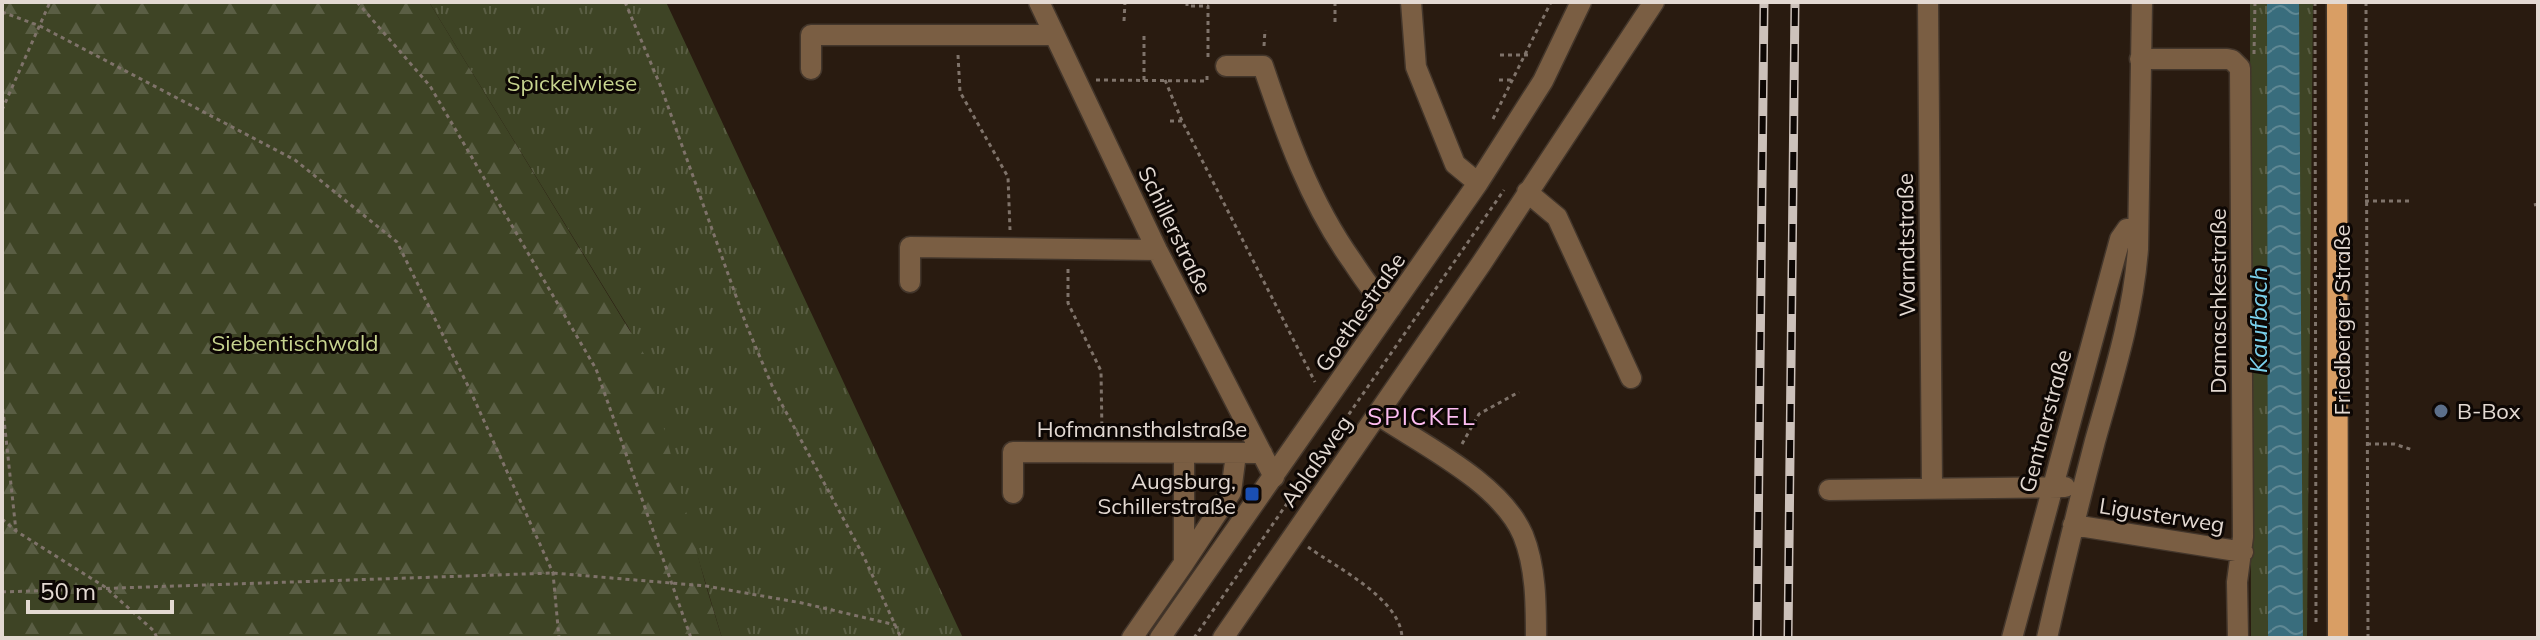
<svg xmlns="http://www.w3.org/2000/svg" width="2540" height="640" viewBox="0 0 2540 640" font-family="Mulish,sans-serif">
  <defs>
    <pattern id="grass-tufts" width="24" height="20" patternUnits="userSpaceOnUse" patternTransform="scale(2)"><rect width="24" height="20" fill="#3e4425"/><path d="M3 7l-1-3M5 7V3M7 7l1-3M15 17l-1-3M17 17v-4M19 17l1-3" fill="none" stroke="#5a5e44"/></pattern>
    <pattern id="forest-firs" width="22" height="20" patternUnits="userSpaceOnUse" patternTransform="scale(2)"><rect width="22" height="20" fill="#3e4425"/><path d="M5 1l3.5 6h-7zM16 11l3.5 6h-7z" fill="#5a5e44"/></pattern>
    <pattern id="water-waves" width="16" height="10" patternUnits="userSpaceOnUse" patternTransform="scale(2)"><rect width="16" height="10" fill="#396d7d"/><path d="M0 5q4-4 8 0t8 0" fill="none" stroke="#5f8894"/></pattern>
  </defs>
  <rect width="100%" height="100%" fill="#291b10"/>
  <!-- grass -->
  <path fill="url(#grass-tufts)" d="M 429,2 L 666,2 L 963,638 L 722,638 L 630,330 Z
    M 2250,2 L 2313,2 L 2307,638 L 2251,638 Z"/>
  <!-- forest -->
  <path fill="url(#forest-firs)" d="M 2,2 L 429,2 L 644,354 L 706,586 L 722,638 L 2,638 Z"/>
  <!-- water -->
  <path fill="url(#water-waves)" d="M 2267,2 L 2299,2 L 2303,638 L 2268,638 Z"/>
  <g fill="none" stroke-linecap="round" stroke-linejoin="round">
    <!-- minor casing -->
    <g stroke="#43362b" stroke-width="23">
      <path id="minor" d="M 1039,2 L 1157,250 L 1274,477
        M 1411,2 L 1416,67 L 1455,164 L 1478,183
        M 1928,2 L 1932,487
        M 2140,59 L 2227,59 L 2232,60 L 2240,68 L 2243,537 L 2237,582 L 2238,638
        M 1226,66 L 1263,66 C 1286,134 1310,202 1352,261 C 1364,279 1374,295 1391,308
        M 811,69 L 811,35 L 1054,35
        M 1527,192 L 1557,217 L 1631,378
        M 910,282 L 910,247 L 1157,250
        M 1378,415 C 1423,445 1501,483 1523,535 C 1536,567 1536,604 1536,638
        M 1829,490 L 2065,487
        M 1013,493 L 1013,452 L 1262,453
        M 2073,525 L 2243,552
        M 1184,563 L 1231,492 L 1236,454
        M 1132,638 L 1184,563 L 1184,453
        M 1160,638 L 1478,183 L 1543,81 L 1581,2
        M 1223,638 L 1481,264 L 1654,2
        M 2012,638 L 2120,239 L 2127,229 L 2138,228
        M 2047,638 C 2062,572 2078,506 2095,441 C 2113,377 2133,315 2138,249 L 2142,2"/>
    </g>
    <!-- major casing -->
    <g stroke="#43362b" stroke-width="23">
      <path id="major" d="M 2337,2 L 2338,638"/>
    </g>
    <!-- path -->
    <path stroke="#7f736a" stroke-width="3" stroke-dasharray="4 4" stroke-linecap="butt" d="M 357,2 L 430,86 L 596,369 L 691,638
      M 625,2 L 661,87 L 746,324 L 773,388 L 864,557 L 901,638
      M 1187,2 L 1187,6 L 1208,6 L 1208,57
      M 1335,2 L 1335,26
      M 2315,2 L 2316,622
      M 2366,2 L 2368,638
      M 2,12 L 40,26 L 295,160 L 397,242 L 470,390 L 553,573 L 559,638
      M 1124,21 L 1125,2
      M 1264,46 L 1265,30
      M 2254,54 L 2255,2
      M 958,55 L 960,92 L 1008,177 L 1010,230
      M 1500,55 L 1528,55
      M 1096,80 L 1207,81 L 1207,75
      M 1144,80 L 1144,33
      M 1165,80 L 1182,121 L 1315,382
      M 1499,80 L 1511,80
      M 2,110 L 50,2
      M 1493,119 L 1551,2
      M 1170,121 L 1182,121
      M 2365,201 L 2411,201
      M 2534,205 L 2538,204
      M 1068,269 L 1068,303 L 1101,371 L 1102,433
      M 2,401 L 16,531
      M 1462,444 L 1479,414 L 1519,392
      M 2367,444 L 2394,444 L 2413,450
      M 2,519 L 16,531 L 105,587 L 154,631 L 157,638
      M 1308,547 C 1337,568 1401,599 1402,638
      M 2,592 L 553,573 L 706,586 L 802,603 L 896,625
      M 1194,638 L 1504,190"/>
    <!-- minor -->
    <use href="#minor" stroke="#7a5e43" stroke-width="20"/>
    <!-- major -->
    <use href="#major" stroke="#d99e64" stroke-width="20"/>
    <!-- rail casing -->
    <g stroke="#ccc1ba" stroke-width="9">
      <path id="rail" d="M 1757,638 L 1764,2
        M 1788,638 L 1795,2"/>
    </g>
    <!-- rail -->
    <use href="#rail" stroke="#0d0704" stroke-width="6" stroke-dasharray="18" stroke-linecap="butt"/>
  </g>
  <!-- markers -->
  <circle fill="#5c6f8a" stroke="#0d0704" stroke-width="3" cx="2441" cy="411" r="8"/>
  <rect fill="#1a4fb4" stroke="#0d0704" stroke-width="3" x="1244" y="486" width="16" height="16" rx="4"/>
  <g text-anchor="middle" dominant-baseline="central" stroke-width="6" stroke-linejoin="round" paint-order="stroke">
    <!-- park labels -->
    <g font-size="22" fill="#c7d48f" stroke="#0d0704">
      <text x="572" y="83">Spickelwiese</text>
      <text x="295" y="343">Siebentischwald</text>
    </g>
    <!-- street labels -->
    <g font-size="22" fill="#e3d9d2" stroke="#0d0704">
      <text transform="translate(1175 230) rotate(64)">Schillerstraße</text>
      <text transform="translate(1906 245) rotate(-91)">Warndtstraße</text>
      <text transform="translate(2218 301) rotate(-90)">Damaschkestraße</text>
      <text transform="translate(1360 312) rotate(-55)">Goethestraße</text>
      <text transform="translate(2342 320) rotate(-90)">Friedberger Straße</text>
      <text transform="translate(2045 421) rotate(-75)">Gentnerstraße</text>
      <text x="1142" y="429">Hofmannsthalstraße</text>
      <text transform="translate(1316 461) rotate(-55)">Ablaßweg</text>
      <text transform="translate(2162 515) rotate(9)">Ligusterweg</text>
    </g>
    <!-- poi labels -->
    <g font-size="22" fill="#e3d9d2" stroke="#0d0704" text-anchor="start">
      <text x="2457" y="411">B-Box</text>
      <text x="1236" y="481" text-anchor="end">Augsburg,<tspan x="1236" dy="25">Schillerstraße</tspan></text>
    </g>
    <!-- water labels -->
    <g font-size="24" font-style="italic" fill="#7ad0eb" stroke="#0d0704">
      <text transform="translate(2258 320) rotate(-90)">Kaufbach</text>
    </g>
    <!-- neighbourhood labels -->
    <g font-size="24" letter-spacing="2" fill="#fdbcf1" stroke="#0d0704">
      <text x="1422" y="416">SPICKEL</text>
    </g>
  </g>
  <!-- border -->
  <rect width="2540" height="640" fill="none" stroke="#e3d9d2" stroke-width="8"/>
  <!-- scale -->
  <path d="M28 600v12h144v-12" fill="none" stroke="#e3d9d2" stroke-width="4"/>
  <text x="40" y="600" font-size="24" fill="#e3d9d2" stroke="#0d0704" stroke-width="6" paint-order="stroke">50 m</text>
</svg>
